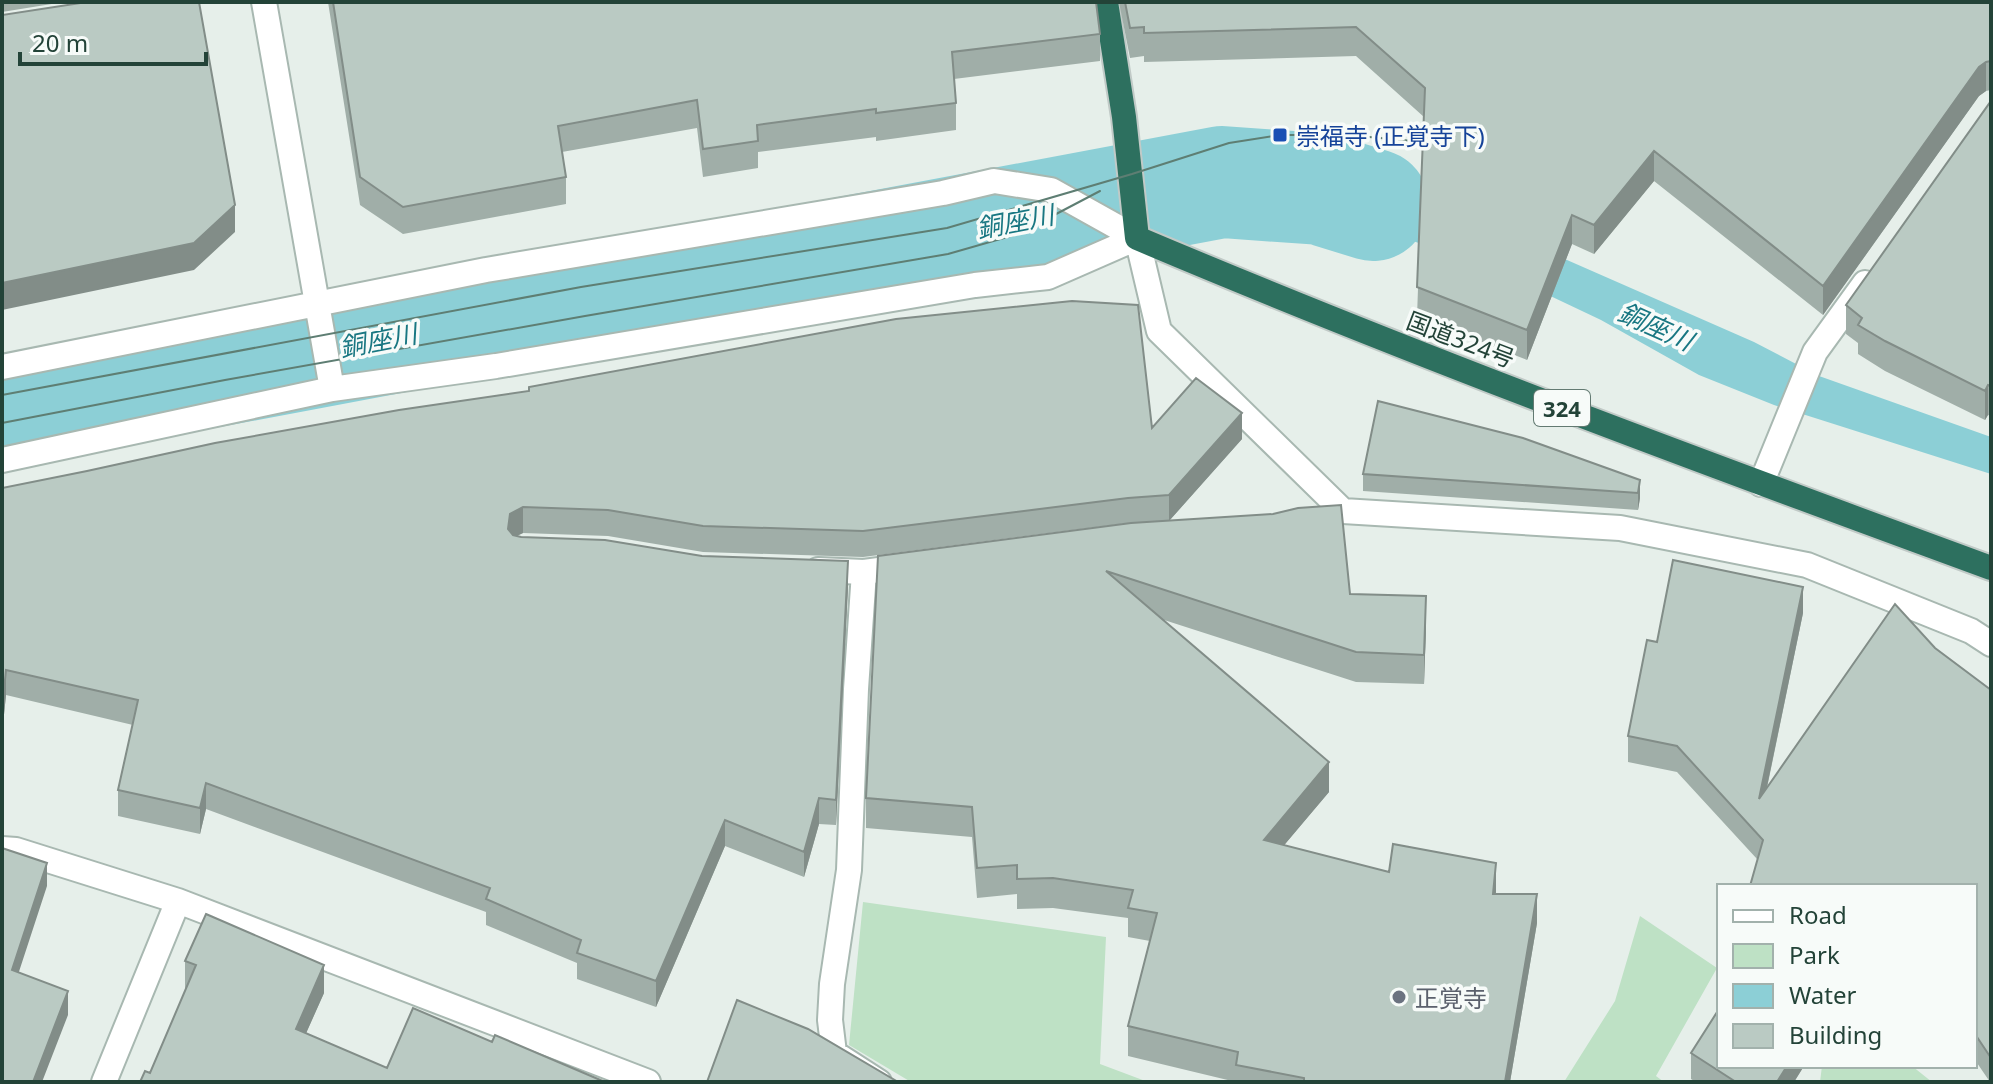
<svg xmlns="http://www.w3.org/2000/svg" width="1993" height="1084" viewBox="0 0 1993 1084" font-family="'Noto Sans','Noto Sans JP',sans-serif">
  <rect width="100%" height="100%" fill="#e6efea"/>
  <!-- green -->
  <path fill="#bee1c5" d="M 863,902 L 1106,937 L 1100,1064 L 1148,1082 L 911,1082 L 849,1045 Z
    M 1640,916 L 1717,968 L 1656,1076 L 1664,1082 L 1564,1082 L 1615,1001 Z
    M 1822,1066 L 1912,1066 L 1932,1082 L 1820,1082 Z"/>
  <!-- water -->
  <path fill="#8ccfd6" d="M 1320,157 L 1510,235 L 1754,342 L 1819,376 L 1991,437 L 1991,474 L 1774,405 L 1699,375 L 1601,320 L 1500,272 L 1399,236 L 1321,220 L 1243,199 L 1222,182 Z"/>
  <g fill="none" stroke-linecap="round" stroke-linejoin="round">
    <!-- river -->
    <path stroke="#8ccfd6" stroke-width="112" d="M 2,411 L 1222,182 L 1321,189 L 1373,205"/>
    <!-- minor casing -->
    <g stroke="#a8b8b1" stroke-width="28">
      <path id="minor" d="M 264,2 L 332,389
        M 2,367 L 486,270 L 943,193 L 994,181 L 1051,190 L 1137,238 L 1159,331 L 1343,511 L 1620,528 L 1807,565 L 1971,631 L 1991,644
        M 2,460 L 332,389 L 496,366 L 975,285 L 1048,277 L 1137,238
        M 1761,484 L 1815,352 L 1865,283
        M 818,570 L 864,572 L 909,566
        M 864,572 L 856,689 L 849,870 L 832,984 L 830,1020 L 834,1053 L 879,1082
        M 2,849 L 16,850 L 178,901 L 648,1082
        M 104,1082 L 178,901"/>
    </g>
    <!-- highway casing -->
    <g stroke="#c1cac7" stroke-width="28">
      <path id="highway" d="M 1106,2 L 1124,117 L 1137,238 C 1418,357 1705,463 1991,568"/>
    </g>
    <!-- minor -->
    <use href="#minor" stroke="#fff" stroke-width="24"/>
    <!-- highway -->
    <use href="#highway" stroke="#2d705f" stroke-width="24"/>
    <!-- tram -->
    <path stroke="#5e7e73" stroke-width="2" d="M 2,395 L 581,287 L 947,228 L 1132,174 L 1229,143 L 1280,135 L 1347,135 L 1413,141
      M 2,423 L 225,380 L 585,316 L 948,254 L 1018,234 L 1100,191"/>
  </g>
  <!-- wall -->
  <path fill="#a0aea8" d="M 2,2 L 64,2 L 2,12 Z
    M 328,2 L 1096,2 L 1100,34 L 1100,61 L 954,79 L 956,103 L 956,130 L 876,141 L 876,137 L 758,152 L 758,168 L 703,177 L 697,128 L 562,152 L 566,177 L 566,204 L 403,234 L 360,205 Z
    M 1119,2 L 1991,2 L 1991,90 L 1986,91 L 1979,96 L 1823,315 L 1654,181 L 1594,254 L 1572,244 L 1527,360 L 1417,317 L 1424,117 L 1356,56 L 1144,62 L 1144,56 L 1130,58 Z
    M 1991,101 L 1991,416 L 1988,415 L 1985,420 L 1885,371 L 1858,354 L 1858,343 L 1846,334 L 1846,305 Z
    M 1152,428 L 1242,439 L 1169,521 L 1128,523 L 863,557 L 703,552 L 608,536 L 523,533 L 517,536 L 848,587 L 836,825 L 819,824 L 804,877 L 725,846 L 656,1007 L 577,979 L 577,963 L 486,925 L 486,912 L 206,809 L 200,834 L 118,816 L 118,790 L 133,725 L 6,695 L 2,734 L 2,488 Z
    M 1363,474 L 1640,480 L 1640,498 L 1638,510 L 1363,491 Z
    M 1131,523 L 1350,594 L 1426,626 L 1424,684 L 1356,682 L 1161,619 L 1329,792 L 1284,845 L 1389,872 L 1496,894 L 1537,923 L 1510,1082 L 1236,1082 L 1128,1056 L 1128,1026 L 1150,941 L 1128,937 L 1128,918 L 1053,908 L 1017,909 L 1017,894 L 977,898 L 972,837 L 866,828 L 866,798 Z
    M 1803,613 L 1767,788 L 1935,648 L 1991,690 L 1991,1082 L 1990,1082 L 1975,1060 L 1975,886 L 1757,859 L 1677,772 L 1628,762 L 1628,736 L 1657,642 Z
    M 185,961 L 324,993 L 306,1033 L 387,1068 L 492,1042 L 605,1082 L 150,1073 L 187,989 L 185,988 Z
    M 1691,1053 L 1719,1066 L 1804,1066 L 1794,1082 L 1696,1082 L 1691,1079 Z"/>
  <!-- shaded-wall -->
  <path fill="#828d88" d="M 1986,62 L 1986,91 L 1979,96 L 1823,315 L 1823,286 L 1979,67 Z
    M 1654,151 L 1654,181 L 1594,254 L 1594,225 Z
    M 235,205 L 235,232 L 194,270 L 2,310 L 2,283 Z
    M 1572,215 L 1572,244 L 1527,360 L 1527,330 Z
    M 1988,385 L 1988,415 L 1985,420 L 1985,391 Z
    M 1242,413 L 1242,439 L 1169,521 L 1169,495 Z
    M 1640,480 L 1640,498 L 1638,510 L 1638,493 Z
    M 523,507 L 523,533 L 510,539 L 508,529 L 510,514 Z
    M 848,561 L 848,587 L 836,825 L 836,800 Z
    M 1803,587 L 1803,613 L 1759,825 L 1759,799 Z
    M 1426,596 L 1426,626 L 1424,684 L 1424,655 Z
    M 6,670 L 6,695 L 2,734 L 2,709 Z
    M 1329,762 L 1329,792 L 1264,869 L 1264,840 Z
    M 206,783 L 206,809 L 200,834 L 200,808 Z
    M 819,798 L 819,824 L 804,877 L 804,852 Z
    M 725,820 L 725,846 L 656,1007 L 656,981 Z
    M 47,863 L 47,886 L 12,993 L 12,970 Z
    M 1496,863 L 1496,892 L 1493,924 L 1493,894 Z
    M 1537,894 L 1537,923 L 1510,1082 L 1505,1082 Z
    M 324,965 L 324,993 L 296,1056 L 296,1029 Z
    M 68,991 L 68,1015 L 42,1082 L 33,1082 Z
    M 1787,1066 L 1804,1066 L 1794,1082 L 1777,1082 Z"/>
  <!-- building -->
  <path fill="#bacac3" stroke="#828d88" stroke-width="2" d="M 87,2 L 199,2 L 235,205 L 194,243 L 2,283 L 2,15 Z
    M 333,2 L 1096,2 L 1100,34 L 952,52 L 956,103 L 876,113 L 876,109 L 757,125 L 758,141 L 703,149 L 697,100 L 558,126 L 566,177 L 403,207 L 360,177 Z
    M 1125,2 L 1991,2 L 1991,61 L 1986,62 L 1979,67 L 1823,286 L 1654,151 L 1594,225 L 1572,215 L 1527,330 L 1417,287 L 1425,88 L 1356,27 L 1144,33 L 1144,27 L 1130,28 Z
    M 1991,101 L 1991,386 L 1988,385 L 1985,391 L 1885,341 L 1858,325 L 1862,318 L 1846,305 Z
    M 1072,301 L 1138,305 L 1152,428 L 1196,378 L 1242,413 L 1169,495 L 1128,498 L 863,531 L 703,526 L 608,510 L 523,507 L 510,514 L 508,529 L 513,535 L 521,537 L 605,540 L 702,556 L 848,561 L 836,800 L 819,798 L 804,852 L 725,820 L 656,981 L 577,953 L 581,940 L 486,899 L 490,888 L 206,783 L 200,808 L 118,790 L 138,700 L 6,670 L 2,709 L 2,488 L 87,471 L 215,443 L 399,410 L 529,391 L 529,387 L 896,319 Z
    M 1378,401 L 1523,438 L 1640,480 L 1638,493 L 1363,474 Z
    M 1341,505 L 1350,594 L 1426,596 L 1424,655 L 1356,652 L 1106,571 L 1329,762 L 1264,840 L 1389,872 L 1393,844 L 1496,863 L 1493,894 L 1537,894 L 1505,1082 L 1304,1082 L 1304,1078 L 1236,1065 L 1238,1052 L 1128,1026 L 1157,913 L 1128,908 L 1133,890 L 1053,878 L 1017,879 L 1017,865 L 977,868 L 972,807 L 866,798 L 878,556 L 1131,523 L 1273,514 L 1298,508 Z
    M 1673,560 L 1803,587 L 1759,799 L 1895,604 L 1935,648 L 1991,690 L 1991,1058 L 1975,1034 L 1975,886 L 1750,886 L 1763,840 L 1677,746 L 1628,736 L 1647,640 L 1657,642 Z
    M 2,848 L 47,863 L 12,970 L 68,991 L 33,1082 L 2,1082 Z
    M 206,914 L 324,965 L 296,1029 L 387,1068 L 413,1008 L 492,1042 L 495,1035 L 605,1082 L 140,1082 L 145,1071 L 150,1073 L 196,965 L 185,961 Z
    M 737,1000 L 808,1029 L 898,1082 L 707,1082 Z
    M 1719,1009 L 1719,1066 L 1787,1066 L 1777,1082 L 1736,1082 L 1691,1053 Z"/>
  <!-- markers -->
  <rect fill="#1a4fb4" stroke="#f7fbf9" stroke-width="3" x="1272" y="127" width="16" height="16" rx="4"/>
  <circle fill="#6b7280" stroke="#f7fbf9" stroke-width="3" cx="1399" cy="997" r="8"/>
  <g text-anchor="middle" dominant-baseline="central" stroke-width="7" stroke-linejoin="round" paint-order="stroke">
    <!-- shield labels -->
    <rect fill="#f7fbf9" stroke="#637a72" stroke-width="2" x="1534" y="390" width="56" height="36" rx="6"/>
    <g font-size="22" font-weight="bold" fill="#234338">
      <text x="1562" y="408">324</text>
    </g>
    <!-- transit labels -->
    <g font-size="24" fill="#164399" stroke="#f7fbf9" text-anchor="start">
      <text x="1296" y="135">崇福寺 (正覚寺下)</text>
    </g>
    <!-- street labels -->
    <g font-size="24" fill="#234338" stroke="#f7fbf9">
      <text transform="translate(1461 339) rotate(21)">国道324号</text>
    </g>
    <!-- worship labels -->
    <g font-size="24" fill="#5b616d" stroke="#f7fbf9" text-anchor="start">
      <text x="1415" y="997">正覚寺</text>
    </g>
    <!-- water labels -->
    <g font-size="26" font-style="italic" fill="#197782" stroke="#f7fbf9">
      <text transform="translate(1015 221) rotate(-11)">銅座川</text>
      <text transform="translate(1656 326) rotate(24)">銅座川</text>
      <text transform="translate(378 340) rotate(-11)">銅座川</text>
    </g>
  </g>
  <!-- border -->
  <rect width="1993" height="1084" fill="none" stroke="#234338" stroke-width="8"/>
  <!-- legend -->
  <rect x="1717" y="884" width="260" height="184" fill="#f7fbf9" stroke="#a2b1ac" stroke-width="2"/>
  <rect x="1733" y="910" width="40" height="12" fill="#ffffff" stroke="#a2b1ac" stroke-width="2"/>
  <text x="1789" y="924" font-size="24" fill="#234338">Road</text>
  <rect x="1733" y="944" width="40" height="24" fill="#bee1c5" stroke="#a2b1ac" stroke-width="2"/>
  <text x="1789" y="964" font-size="24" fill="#234338">Park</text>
  <rect x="1733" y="984" width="40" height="24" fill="#8ccfd6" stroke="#a2b1ac" stroke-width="2"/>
  <text x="1789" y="1004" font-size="24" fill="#234338">Water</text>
  <rect x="1733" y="1024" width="40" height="24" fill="#bacac3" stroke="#a2b1ac" stroke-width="2"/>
  <text x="1789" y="1044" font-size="24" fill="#234338">Building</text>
  <!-- scale -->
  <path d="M20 52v12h186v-12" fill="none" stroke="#234338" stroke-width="4"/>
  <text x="32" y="52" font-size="24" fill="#234338" stroke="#f7fbf9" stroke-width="6" paint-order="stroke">20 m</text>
</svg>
